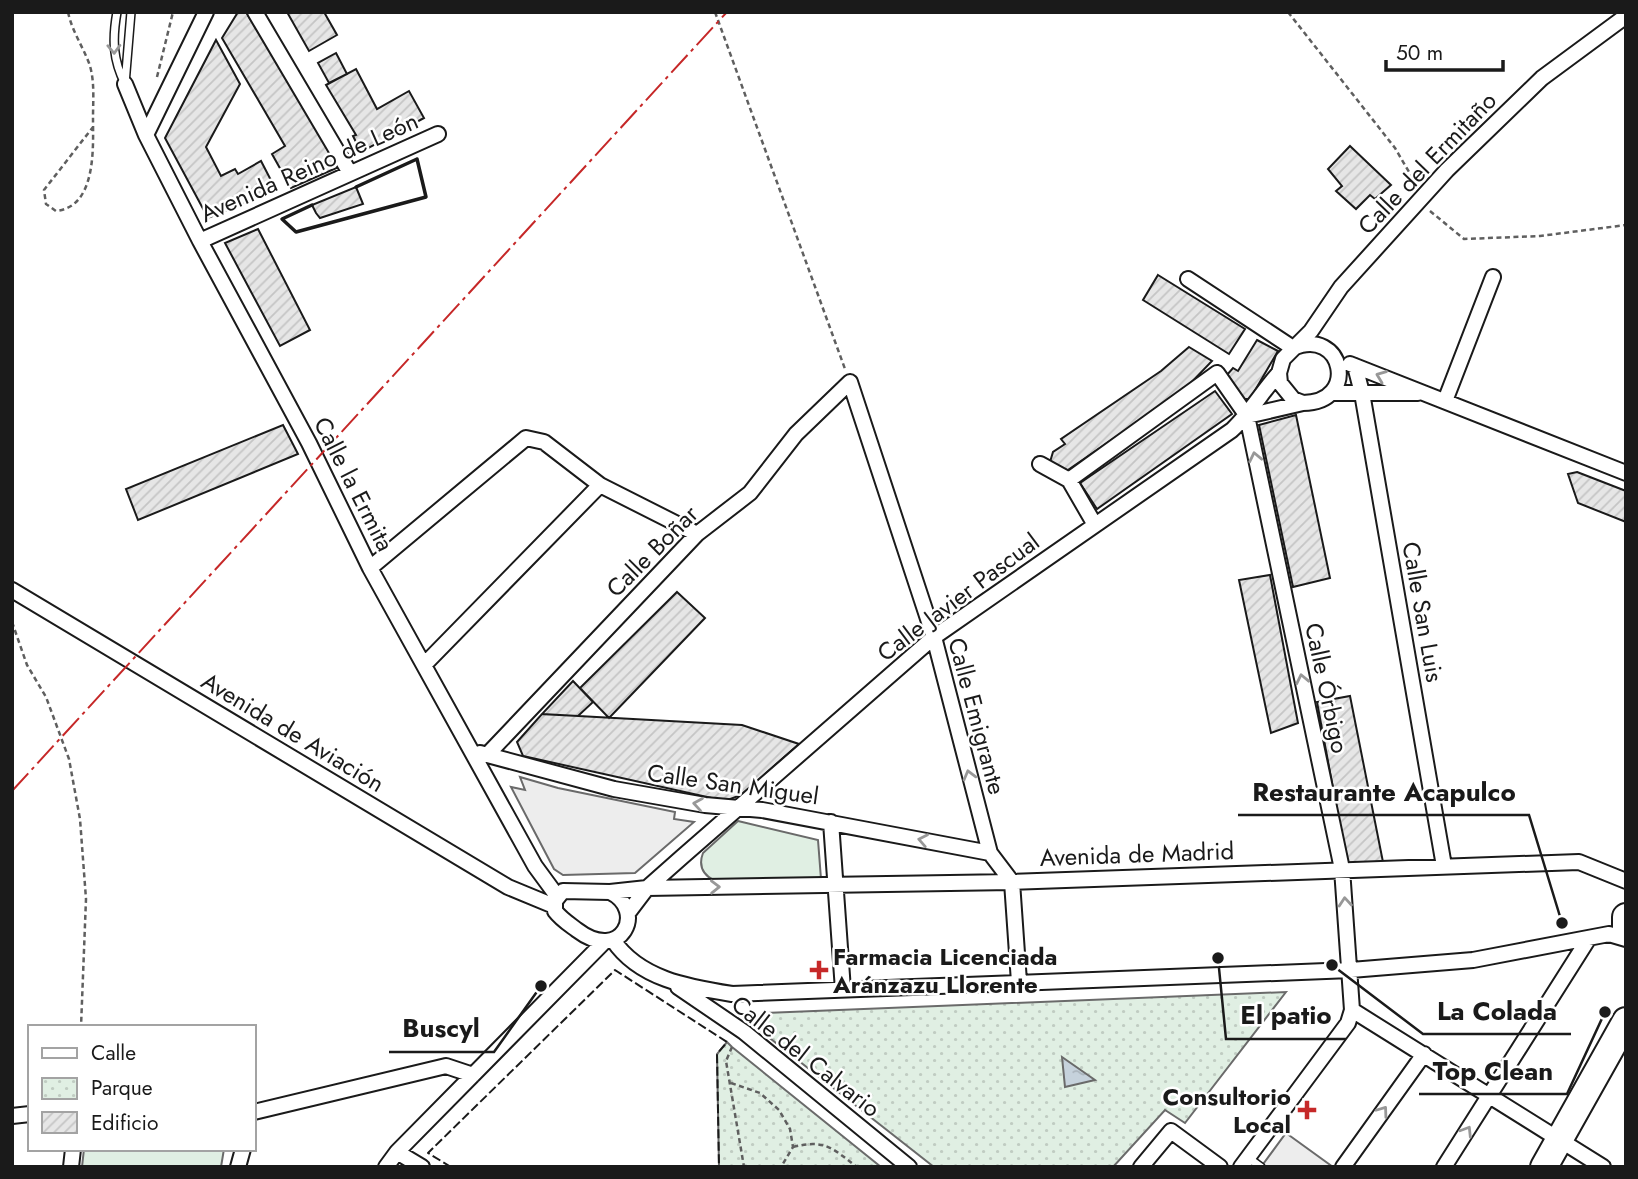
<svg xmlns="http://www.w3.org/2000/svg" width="1638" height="1179" viewBox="0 0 1638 1179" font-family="Jost,sans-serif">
  <defs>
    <pattern id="park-dots" width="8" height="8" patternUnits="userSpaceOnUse" patternTransform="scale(1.75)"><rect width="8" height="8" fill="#e0efe3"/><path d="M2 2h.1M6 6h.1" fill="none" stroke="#c0ccc2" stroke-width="1.8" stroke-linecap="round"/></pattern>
    <pattern id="water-ripples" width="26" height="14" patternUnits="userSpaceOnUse" patternTransform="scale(1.75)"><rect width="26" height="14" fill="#c6d2dc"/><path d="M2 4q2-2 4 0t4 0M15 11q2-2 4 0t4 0" fill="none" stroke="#aab4bc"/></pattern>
    <pattern id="building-hatch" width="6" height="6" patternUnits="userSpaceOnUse" patternTransform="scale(1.75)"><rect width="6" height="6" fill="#e6e6e6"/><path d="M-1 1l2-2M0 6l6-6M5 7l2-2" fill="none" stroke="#c5c5c5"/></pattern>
  </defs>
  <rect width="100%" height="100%" fill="#fff"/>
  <!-- green -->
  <path fill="#e0efe3" stroke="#6a6a6a" stroke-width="2" d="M 738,821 L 818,840 L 821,879 L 715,881 C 703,875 698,866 703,853 Z
    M 84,1149 L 224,1149 L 221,1167 L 82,1167 Z"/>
  <!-- park -->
  <path fill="url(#park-dots)" stroke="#6a6a6a" stroke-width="2" d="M 1286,992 L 1185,1123 L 1165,1110 L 1113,1167 L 934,1167 L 748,1021 L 765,1013 Z
    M 727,1042 L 732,1047 L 881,1167 L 719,1167 L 717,1054 Z"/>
  <!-- parking -->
  <path fill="#ededed" stroke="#6a6a6a" stroke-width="2" d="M 520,777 L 558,788 L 675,812 L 674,819 L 694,822 L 635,873 L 563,875 L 554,869 L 511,787 L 525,790 Z
    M 1286,1133 L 1333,1167 L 1261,1167 Z"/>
  <!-- water -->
  <path fill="url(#water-ripples)" stroke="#6a6a6a" stroke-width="2" d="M 1062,1057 L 1095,1080 L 1065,1087 Z"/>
  <!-- building -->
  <path fill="url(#building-hatch)" stroke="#1a1a1a" stroke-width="2" d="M 238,12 L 246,12 L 341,166 L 291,188 L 272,154 L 285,146 L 222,38 Z
    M 287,12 L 324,12 L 337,35 L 309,51 Z
    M 216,40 L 240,84 L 206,147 L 221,176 L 235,169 L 238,174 L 261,161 L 276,190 L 208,218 L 165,138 Z
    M 336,53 L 347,74 L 329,83 L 318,63 Z
    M 356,69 L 377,109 L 409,91 L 424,118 L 361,152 L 353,136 L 356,135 L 326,85 Z
    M 1350,146 L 1391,185 L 1375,199 L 1370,195 L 1356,209 L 1336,191 L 1342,186 L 1328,169 Z
    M 356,187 L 363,204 L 320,218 L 316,213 L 312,205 Z
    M 258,229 L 310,330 L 280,346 L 225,243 Z
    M 1158,275 L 1245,329 L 1229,354 L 1143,300 Z
    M 1257,340 L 1278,351 L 1250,399 L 1244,399 L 1226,376 L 1233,368 L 1238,371 Z
    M 1189,347 L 1212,361 L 1184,390 L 1065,472 L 1050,462 L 1053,452 L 1065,444 L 1061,439 L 1161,371 Z
    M 1215,391 L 1232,414 L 1097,509 L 1080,483 Z
    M 1296,415 L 1330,578 L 1293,587 L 1259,425 Z
    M 283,425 L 298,454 L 138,520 L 126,489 Z
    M 1577,472 L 1626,491 L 1626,522 L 1578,503 L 1568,474 Z
    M 1270,575 L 1298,723 L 1271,733 L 1239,580 Z
    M 677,592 L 705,618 L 609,718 L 580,688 Z
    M 573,681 L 593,702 L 578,716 L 542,714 Z
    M 1350,696 L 1383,862 L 1347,864 L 1317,702 Z
    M 542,714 L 742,725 L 799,744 L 741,795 L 725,801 L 523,756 L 517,742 Z"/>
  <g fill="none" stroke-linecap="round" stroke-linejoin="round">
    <!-- lane casing -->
    <g stroke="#1a1a1a" stroke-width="10">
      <path id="lane" d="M 117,12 C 112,40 113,60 125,84
        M 125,84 L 131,12
        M 1250,1159 L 1261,1167"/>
    </g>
    <!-- street casing -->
    <g stroke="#1a1a1a" stroke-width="18">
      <path id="street" d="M 255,12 L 350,173
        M 125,84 L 146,135 L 200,241 L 309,443 L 370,568 L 535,866 L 557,896
        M 146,135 L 206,12
        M 200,241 L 438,134
        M 1188,279 L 1293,348
        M 1293,348 C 1343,326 1360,403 1303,403 L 1293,399 L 1280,383 L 1279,373 L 1283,359 L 1311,331 L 1341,287 L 1447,170 L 1542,78 L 1626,16
        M 1350,364 L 1626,473
        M 1355,366 L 1362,393 L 1444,866
        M 1333,393 L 1418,393
        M 1445,401 L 1493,277
        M 1247,416 L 1303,403
        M 1040,464 L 1069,480 L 1095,525
        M 1069,480 L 1217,373 L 1247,416 L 1342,869 L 1352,1010 L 1348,1023 L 1241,1167
        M 370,568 L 526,438 L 544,442 L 600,485 L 697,534
        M 12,590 L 508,887 L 554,906
        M 424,665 L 600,485
        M 480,753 L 614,789 L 705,805 L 762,810 L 990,853
        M 487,755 L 697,534 L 750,493 L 796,434 L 850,382 L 934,637 L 990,853 L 1012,882 L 1019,982
        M 831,822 L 843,990
        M 610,892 C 647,910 622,964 577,930 C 569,924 561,919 555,911 L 555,901 L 563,891 L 610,892 L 647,888 L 1012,882 L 1579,862 L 1626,881
        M 628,913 L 647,888 L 682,857 L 934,637 L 1232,430 C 1250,413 1262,392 1279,373
        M 613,940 C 639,979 688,987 732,994 L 1351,970 L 1473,960 L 1609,934 L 1626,939
        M 678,987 L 744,1032 L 909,1167
        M 1352,1010 L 1603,1167
        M 254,1112 L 446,1066 L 473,1075
        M 12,1116 L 30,1114
        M 397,1152 L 422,1167
        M 71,1167 L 73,1149
        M 238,1167 L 243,1149
        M 386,1167 L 397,1152 L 603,943
        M 1141,1167 L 1171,1131 L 1220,1167
        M 1343,1167 L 1424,1054
        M 1444,1167 L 1589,938"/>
    </g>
    <!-- highway casing -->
    <g stroke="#1a1a1a" stroke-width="30">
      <path id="highway" d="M 1626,917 L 1626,932
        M 1544,1167 L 1626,1021"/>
    </g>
    <!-- path -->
    <path stroke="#5f5f5f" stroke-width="2.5" stroke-dasharray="5 3.5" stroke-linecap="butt" d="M 68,12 C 72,31 82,45 89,63 C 95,80 93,100 93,118 C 93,146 97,207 56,211 L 46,204 L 44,190 L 93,127
      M 715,12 L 845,369
      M 1288,12 L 1395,148 L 1416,184
      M 157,77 L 173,12
      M 1430,211 L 1464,239 L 1540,236 L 1626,225
      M 12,622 L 27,665 L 46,697 L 69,759 L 80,819 L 86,899 L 81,1027
      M 732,1047 L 726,1061 L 744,1167
      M 731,1083 L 760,1093 L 779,1110 L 790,1129 L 793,1147 L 781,1167
      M 793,1147 C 825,1139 832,1148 857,1167"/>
    <!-- lane -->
    <use href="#lane" stroke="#fff" stroke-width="7"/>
    <!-- street -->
    <use href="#street" stroke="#fff" stroke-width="14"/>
    <!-- highway -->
    <use href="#highway" stroke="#fff" stroke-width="26"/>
    <!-- fence -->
    <path stroke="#1a1a1a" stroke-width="2" stroke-dasharray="9 3.5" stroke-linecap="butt" d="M 451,1167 L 428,1153 L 615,970 L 727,1042 L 717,1054 L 719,1167"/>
    <!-- wall -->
    <path stroke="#1a1a1a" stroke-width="3.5" d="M 312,205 L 282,219 L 296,232 L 426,197 L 417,159 L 356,187"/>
    <!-- power -->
    <path stroke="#c62828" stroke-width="2" stroke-dasharray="24 5 3.5 5" stroke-linecap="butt" d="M 12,791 L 727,12"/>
  </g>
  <!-- one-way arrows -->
  <defs><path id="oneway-chevron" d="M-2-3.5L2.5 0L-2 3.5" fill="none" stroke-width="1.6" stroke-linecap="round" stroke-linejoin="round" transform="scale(1.75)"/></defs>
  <g stroke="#989898">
    <use href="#oneway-chevron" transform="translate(114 49) rotate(88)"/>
    <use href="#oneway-chevron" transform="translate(1381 376) rotate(-159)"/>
    <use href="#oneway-chevron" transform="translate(1255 457) rotate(-102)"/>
    <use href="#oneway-chevron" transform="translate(1302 679) rotate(-102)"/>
    <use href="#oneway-chevron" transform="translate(969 775) rotate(-105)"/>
    <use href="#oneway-chevron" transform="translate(698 804) rotate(-171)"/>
    <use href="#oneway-chevron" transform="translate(923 840) rotate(-169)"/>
    <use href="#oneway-chevron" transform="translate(715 887) rotate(-1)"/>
    <use href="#oneway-chevron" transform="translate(1345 902) rotate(-95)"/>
    <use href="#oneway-chevron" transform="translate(1383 1111) rotate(-54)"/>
    <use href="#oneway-chevron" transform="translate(1467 1131) rotate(-58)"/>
  </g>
  <!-- markers -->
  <g fill="#c62828" stroke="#fff" stroke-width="2.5">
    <path d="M815.5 959.5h7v7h7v7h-7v7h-7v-7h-7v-7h7z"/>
    <path d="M1303.5 1099.5h7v7h7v7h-7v7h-7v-7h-7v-7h7z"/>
  </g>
  <g text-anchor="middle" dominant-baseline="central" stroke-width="5" stroke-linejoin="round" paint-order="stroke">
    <!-- street labels -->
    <g font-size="24" fill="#1a1a1a" stroke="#fff">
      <text transform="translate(1427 163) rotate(-46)">Calle del Ermitaño</text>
      <text transform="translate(309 167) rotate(-24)">Avenida Reino de León</text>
      <text transform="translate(354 484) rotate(63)">Calle la Ermita</text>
      <text transform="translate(652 551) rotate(-45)">Calle Boñar</text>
      <text transform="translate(958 597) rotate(-37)">Calle Javier Pascual</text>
      <text transform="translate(1423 612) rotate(80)">Calle San Luis</text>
      <text transform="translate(1327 688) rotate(78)">Calle Órbigo</text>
      <text transform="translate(977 716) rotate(75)">Calle Emigrante</text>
      <text transform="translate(293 732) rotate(31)">Avenida de Aviación</text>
      <text transform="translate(733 784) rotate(8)">Calle San Miguel</text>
      <text transform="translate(1137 854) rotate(-2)">Avenida de Madrid</text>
      <text transform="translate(806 1056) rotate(38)">Calle del Calvario</text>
    </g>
    <!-- poi labels -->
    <g font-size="24" font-weight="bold" fill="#1a1a1a" stroke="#fff" text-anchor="start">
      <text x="833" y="956">Farmacia Licenciada<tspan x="833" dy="28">Aránzazu Llorente</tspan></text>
      <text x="1291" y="1096" text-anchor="end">Consultorio<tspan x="1291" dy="28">Local</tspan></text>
    </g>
  </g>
  <!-- callouts -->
  <path fill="none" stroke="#1a1a1a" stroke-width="2.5" d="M1562 923L1529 815H1238M1332 965L1423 1034H1571M1218 958L1226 1039H1346M541 986L494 1052H389M1605 1012L1567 1094H1419"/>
  <g fill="#1a1a1a" stroke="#fff" stroke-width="2.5">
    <circle cx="1562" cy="923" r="7"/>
    <circle cx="1332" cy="965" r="7"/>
    <circle cx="1218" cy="958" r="7"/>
    <circle cx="541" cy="986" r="7"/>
    <circle cx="1605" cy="1012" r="7"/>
  </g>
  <g font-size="26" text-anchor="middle" font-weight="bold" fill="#1a1a1a" stroke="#fff" stroke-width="5" stroke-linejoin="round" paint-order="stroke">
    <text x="1384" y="801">Restaurante Acapulco</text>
    <text x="1497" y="1020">La Colada</text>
    <text x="1286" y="1024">El patio</text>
    <text x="441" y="1037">Buscyl</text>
    <text x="1493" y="1080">Top Clean</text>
  </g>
  <!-- border -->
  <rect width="1638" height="1179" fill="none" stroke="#1a1a1a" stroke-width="28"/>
  <!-- legend -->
  <rect x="28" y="1025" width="228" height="126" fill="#ffffff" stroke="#a3a3a3" stroke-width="2"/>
  <rect x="42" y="1048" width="35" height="10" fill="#ffffff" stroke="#a3a3a3" stroke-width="2"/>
  <text x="91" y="1060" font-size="21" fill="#1a1a1a">Calle</text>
  <rect x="42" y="1078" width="35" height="21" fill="url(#park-dots)" stroke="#a3a3a3" stroke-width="2"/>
  <text x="91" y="1095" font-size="21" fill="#1a1a1a">Parque</text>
  <rect x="42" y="1112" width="35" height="21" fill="url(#building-hatch)" stroke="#a3a3a3" stroke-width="2"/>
  <text x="91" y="1130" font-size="21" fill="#1a1a1a">Edificio</text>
  <!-- scale -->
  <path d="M1386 60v10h117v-10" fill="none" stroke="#1a1a1a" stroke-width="3.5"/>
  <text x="1396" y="60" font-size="21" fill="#1a1a1a" stroke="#ffffff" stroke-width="5" paint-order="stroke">50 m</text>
</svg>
